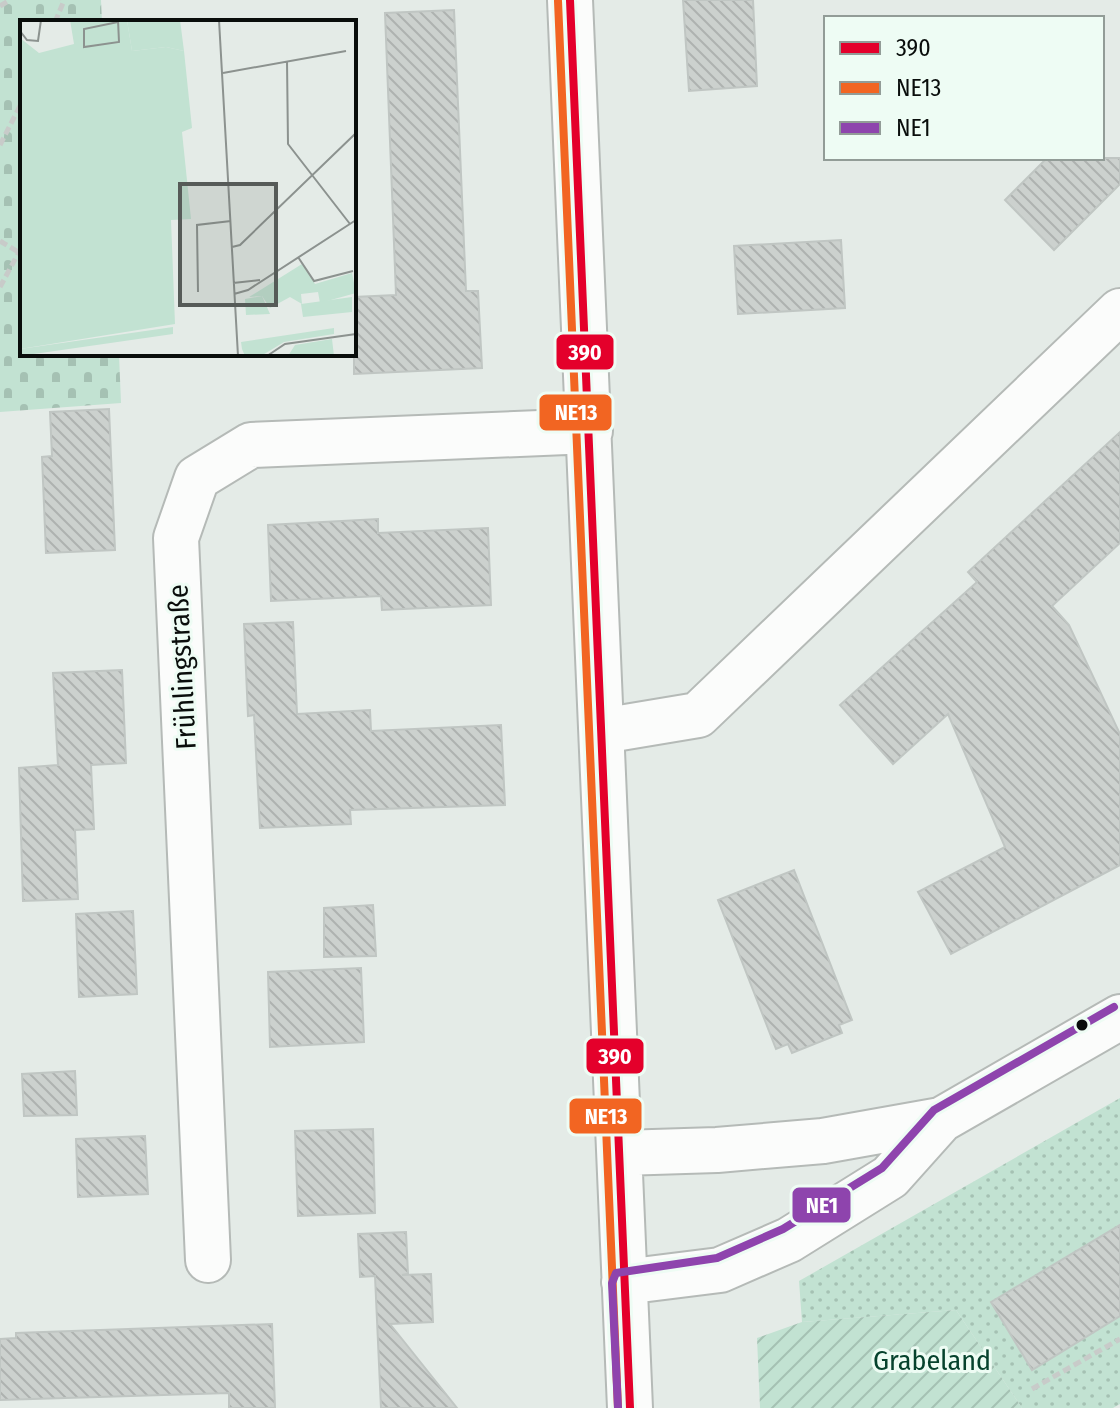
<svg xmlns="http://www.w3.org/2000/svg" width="1120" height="1408" viewBox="0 0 1120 1408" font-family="'Fira Sans Condensed',sans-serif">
  <defs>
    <pattern id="grass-dots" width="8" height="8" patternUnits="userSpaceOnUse" patternTransform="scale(2)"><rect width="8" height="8" fill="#c2e2d2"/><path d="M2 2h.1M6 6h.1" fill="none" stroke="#a5c1b3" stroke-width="1.8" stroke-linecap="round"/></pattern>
    <pattern id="cemetery-stones" width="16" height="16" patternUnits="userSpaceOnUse" patternTransform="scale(2)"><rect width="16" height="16" fill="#c2e2d2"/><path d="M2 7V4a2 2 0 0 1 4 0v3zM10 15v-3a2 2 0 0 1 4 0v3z" fill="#a5c1b3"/></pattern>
    <pattern id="garden-furrows" width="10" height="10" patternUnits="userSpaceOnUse" patternTransform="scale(2)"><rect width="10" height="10" fill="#c2e2d2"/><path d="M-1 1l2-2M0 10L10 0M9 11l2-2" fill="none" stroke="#a5c1b3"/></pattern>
    <pattern id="building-back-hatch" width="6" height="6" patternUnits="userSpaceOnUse" patternTransform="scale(2)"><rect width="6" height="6" fill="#ccd1ce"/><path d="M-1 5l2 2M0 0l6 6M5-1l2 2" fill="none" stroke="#aeb2b0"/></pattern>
  </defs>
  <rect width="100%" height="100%" fill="#e4ebe7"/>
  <!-- grass -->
  <path fill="url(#grass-dots)" d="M 1120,1098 L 1120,1404 L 1113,1408 L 1022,1408 L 956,1310 L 802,1322 L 799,1281 Z"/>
  <!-- cemetery -->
  <path fill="url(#cemetery-stones)" d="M 0,0 L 101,0 L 102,22 L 22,22 L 22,354 L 119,354 L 121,403 L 0,412 Z"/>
  <!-- garden -->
  <path fill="url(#garden-furrows)" d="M 956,1310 L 1022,1408 L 760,1408 L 757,1338 L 802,1322 Z"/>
  <!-- building -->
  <path fill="url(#building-back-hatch)" stroke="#c0c6c3" stroke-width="2" d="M 683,0 L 753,0 L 757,86 L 689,91 Z
    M 454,10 L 466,291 L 478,291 L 482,368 L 354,374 L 354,297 L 396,295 L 385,13 Z
    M 1047,158 L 1120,158 L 1120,184 L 1054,250 L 1005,200 Z
    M 841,240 L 845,308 L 738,314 L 734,246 Z
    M 109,409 L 115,550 L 46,553 L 42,457 L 52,456 L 50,412 Z
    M 1120,432 L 1120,543 L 1052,606 L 1069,625 L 1120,734 L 1120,865 L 951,954 L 918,892 L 1005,847 L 948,714 L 893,764 L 840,705 L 977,582 L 968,572 Z
    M 378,519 L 378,533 L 488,528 L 491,605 L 382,610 L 381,596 L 271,601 L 268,525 Z
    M 293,622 L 297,714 L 370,710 L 371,731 L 501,725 L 505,805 L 350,810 L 351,824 L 260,828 L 254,715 L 248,716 L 244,624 Z
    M 122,670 L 126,763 L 91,765 L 94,829 L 75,830 L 78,899 L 23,901 L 19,768 L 58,765 L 53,673 Z
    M 794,870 L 852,1020 L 839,1025 L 842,1033 L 792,1053 L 788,1044 L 776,1049 L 718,900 Z
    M 373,905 L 376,956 L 324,957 L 324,908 Z
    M 133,911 L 137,994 L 79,997 L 76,914 Z
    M 361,968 L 364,1042 L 270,1047 L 268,972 Z
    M 75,1071 L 77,1115 L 24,1116 L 22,1074 Z
    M 373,1129 L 375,1213 L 298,1216 L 295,1131 Z
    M 145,1136 L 148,1194 L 78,1197 L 76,1139 Z
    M 1120,1225 L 1120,1316 L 1032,1370 L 991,1302 Z
    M 406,1232 L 408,1274 L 402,1275 L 431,1274 L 433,1322 L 390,1324 L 457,1408 L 381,1408 L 375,1276 L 360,1277 L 358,1234 Z
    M 272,1324 L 275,1408 L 229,1408 L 229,1393 L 0,1400 L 0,1339 L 16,1338 L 16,1333 Z"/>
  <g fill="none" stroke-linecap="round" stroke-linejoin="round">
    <!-- minor casing -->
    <g stroke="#b5bab7" stroke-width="48">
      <path id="minor" d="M 570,0 L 630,1408
        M 602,731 L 698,715 L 1120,311
        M 621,1153 L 717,1150 L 823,1141 L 941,1120
        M 208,1260 L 176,538 L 197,478 L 251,445 L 590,431
        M 624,1282 L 720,1270 L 789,1240 L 890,1177 L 941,1120 L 1120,1017"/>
    </g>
    <!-- path -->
    <path stroke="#c8cbc9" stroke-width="5" stroke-dasharray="8 4" stroke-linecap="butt" d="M 0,6 L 10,0
      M 55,22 L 63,3 L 61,0
      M 0,145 L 22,102
      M 0,241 L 20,253
      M 0,287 L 19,252
      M 1032,1389 L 1120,1339"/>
    <!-- minor -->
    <use href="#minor" stroke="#fbfcfb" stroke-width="44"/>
    <!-- bus-1 casing -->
    <g stroke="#eefcf4" stroke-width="14">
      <path id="bus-1" d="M 570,0 L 630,1408"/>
    </g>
    <!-- bus-2 casing -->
    <g stroke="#eefcf4" stroke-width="14">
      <path id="bus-2" d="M 558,1 L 618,1408"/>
    </g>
    <!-- bus-3 casing -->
    <g stroke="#eefcf4" stroke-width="14">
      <path id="bus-3" d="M 618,1408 L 612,1283 L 616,1273 L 717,1258 L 783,1229 L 882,1168 L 934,1110 L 1114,1007"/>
    </g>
    <!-- bus-1 -->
    <use href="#bus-1" stroke="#e4002b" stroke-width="8"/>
    <!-- bus-2 -->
    <use href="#bus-2" stroke="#f26522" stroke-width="8"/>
    <!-- bus-3 -->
    <use href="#bus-3" stroke="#8e44ad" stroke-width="8"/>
  </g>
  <!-- markers -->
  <circle fill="#090d0b" stroke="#eefcf4" stroke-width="3" cx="1082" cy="1025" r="7"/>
  <g text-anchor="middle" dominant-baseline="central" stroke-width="6" stroke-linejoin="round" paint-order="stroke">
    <!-- street labels -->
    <g font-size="28" fill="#090d0b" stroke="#eefcf4">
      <text transform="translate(182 667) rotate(-93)">Frühlingstraße</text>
    </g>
    <!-- park labels -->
    <g font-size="28" fill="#06422d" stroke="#eefcf4">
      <text x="932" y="1360">Grabeland</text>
    </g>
  </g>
  <!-- overview -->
  <g transform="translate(20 20)">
    <rect width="336" height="336" fill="#e4ebe7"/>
    <path d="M 282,244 L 295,264 L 332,253 L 336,273 L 300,283 L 298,272 L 281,274 L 282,284 L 270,277 L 250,288 L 242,276 L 229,277 ZM 153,307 L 153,314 L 0,336 L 0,329 ZM 312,319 L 314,336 L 268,336 L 275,325 Z" fill="#c2e2d2"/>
    <path d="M 314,308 L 314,314 L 264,322 L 241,336 L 225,336 L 222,329 L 221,322 Z" fill="#c2e2d2"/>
    <path d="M 50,0 L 107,0 L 112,31 L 146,27 L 164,31 L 172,108 L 162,112 L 171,199 L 151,200 L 155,304 L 0,329 L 0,18 L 19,33 L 54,24 Z" fill="#c2e2d2"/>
    <path d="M 107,0 L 160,0 L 164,31 L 146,27 L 112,31 ZM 242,276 L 250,294 L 226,295 L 225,279 ZM 332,277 L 332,292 L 283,297 L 281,284 Z" fill="#c2e2d2"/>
    <path fill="none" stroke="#8c928f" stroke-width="2" d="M 98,0 L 99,22 L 64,27 L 64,9 L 98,2M 199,0 L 218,336M 0,11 L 7,20 L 18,21 L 21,0M 267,41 L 268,124 L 330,204M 203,53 L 326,31M 212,227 L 220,225 L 336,113M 278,237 L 294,261 L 333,251M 213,263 L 240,260M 178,272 L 177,205 L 211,201M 214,274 L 228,270 L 336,200M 247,336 L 265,324 L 336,314"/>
    <path fill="#565b58" fill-opacity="0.15" stroke="#565b58" stroke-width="4" d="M 160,164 L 256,164 L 256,285 L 160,285 Z"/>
    <rect width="336" height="336" fill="none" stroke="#090d0b" stroke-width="4"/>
  </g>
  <g stroke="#eefcf4" stroke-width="3">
    <rect x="555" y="333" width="60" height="38" rx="8" fill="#e4002b"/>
    <rect x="538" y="393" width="75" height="39" rx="8" fill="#f26522"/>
    <rect x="585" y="1037" width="60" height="38" rx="8" fill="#e4002b"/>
    <rect x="568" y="1097" width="75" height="38" rx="8" fill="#f26522"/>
    <rect x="791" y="1186" width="61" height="38" rx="8" fill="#8e44ad"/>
  </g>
  <g font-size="22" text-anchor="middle" font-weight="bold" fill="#fff">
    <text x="585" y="360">390</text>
    <text x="576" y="420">NE13</text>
    <text x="615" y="1064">390</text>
    <text x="606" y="1124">NE13</text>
    <text x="822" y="1213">NE1</text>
  </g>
  <!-- legend -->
  <rect x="824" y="16" width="280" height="144" fill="#eefcf4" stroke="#929c97" stroke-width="2"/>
  <rect x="840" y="42" width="40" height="12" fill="#e4002b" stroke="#929c97" stroke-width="2"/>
  <text x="896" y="56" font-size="24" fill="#090d0b">390</text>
  <rect x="840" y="82" width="40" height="12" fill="#f26522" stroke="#929c97" stroke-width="2"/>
  <text x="896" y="96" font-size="24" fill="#090d0b">NE13</text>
  <rect x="840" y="122" width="40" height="12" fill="#8e44ad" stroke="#929c97" stroke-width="2"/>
  <text x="896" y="136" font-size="24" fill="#090d0b">NE1</text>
</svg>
